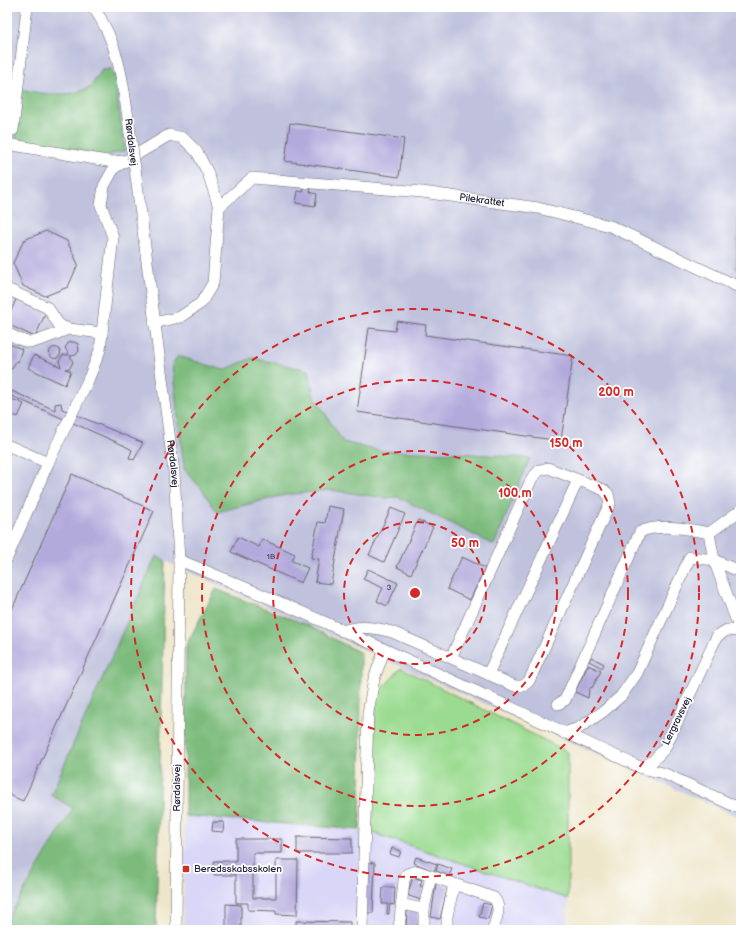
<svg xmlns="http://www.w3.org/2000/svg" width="748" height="937" viewBox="0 0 748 937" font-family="'Balsamiq Sans',sans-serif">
  <rect width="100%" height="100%" fill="#fff"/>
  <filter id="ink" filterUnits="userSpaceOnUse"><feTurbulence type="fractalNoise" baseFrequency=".025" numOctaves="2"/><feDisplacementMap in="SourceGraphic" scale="8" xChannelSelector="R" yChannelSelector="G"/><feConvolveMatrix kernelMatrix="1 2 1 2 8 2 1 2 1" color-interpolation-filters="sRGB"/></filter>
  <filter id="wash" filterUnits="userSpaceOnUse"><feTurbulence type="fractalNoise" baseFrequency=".012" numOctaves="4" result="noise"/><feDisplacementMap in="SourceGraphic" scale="16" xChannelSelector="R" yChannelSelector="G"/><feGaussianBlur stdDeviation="0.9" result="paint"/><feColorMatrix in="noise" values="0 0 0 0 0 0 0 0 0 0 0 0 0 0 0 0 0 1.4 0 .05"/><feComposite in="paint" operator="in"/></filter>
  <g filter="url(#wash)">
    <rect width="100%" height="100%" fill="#eee6ca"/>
    <!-- built -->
    <path fill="#d9d6f7" d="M 185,816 L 370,832 L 568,899 L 567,930 L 183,930 Z"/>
    <!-- industrial -->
    <path fill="#c0c2dd" d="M 7,7 L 741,7 L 741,159 L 736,269 L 741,271 L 741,818 L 156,557 L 74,805 L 7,919 Z"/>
    <!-- green -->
    <path fill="#9bdb91" stroke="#5e7e66" d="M 741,159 L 741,271 L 736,269 Z
      M 401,668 L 568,752 L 568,899 L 370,832 L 376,695 Z"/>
    <!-- forest -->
    <path fill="#7cbb7b" stroke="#4f6e5b" d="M 111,69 L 114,75 L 125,151 L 103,156 L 15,140 L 21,89 C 38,94 73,98 89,87 C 94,83 98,75 102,70 Z
      M 178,356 L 224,370 L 252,358 L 309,370 L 313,394 L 343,442 L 380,451 L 458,453 L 530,458 L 494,545 L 398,497 L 386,498 L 330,490 L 285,495 L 217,512 L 201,488 L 184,469 L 172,365 Z
      M 156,556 L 165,560 L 156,930 L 7,930 L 7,920 L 73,808 L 51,795 Z
      M 216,589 L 307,625 L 361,653 L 360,830 L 185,816 L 186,645 Z"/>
    <g id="blocks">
      <!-- building -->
      <path fill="#b3aadc" d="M 290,123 L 404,139 L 399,177 L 285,161 Z
        M 304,187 L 311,189 L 310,192 L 317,194 L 315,206 L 296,203 L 298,191 L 303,192 Z
        M 46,231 L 67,241 L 78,264 L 68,287 L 45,296 L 23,286 L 13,263 L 24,240 Z
        M 17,297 L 47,310 L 35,337 L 7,324 L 7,320 Z
        M 397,321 L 426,325 L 425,335 L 573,356 L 561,441 L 357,412 L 369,328 L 395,331 Z
        M 69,342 L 74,342 L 78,344 L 79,351 L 76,355 L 70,356 L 73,362 L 70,368 L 65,369 L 71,371 L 65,385 L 28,368 L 34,355 L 61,367 L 59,361 L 63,355 L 69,355 L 65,348 Z
        M 7,343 L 22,349 L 18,362 L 16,361 L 12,369 L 7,366 Z
        M49.5 353a5.5 5.5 0 1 1 11 0a5.5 5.5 0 1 1-11 0Z
        M 7,389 L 55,410 L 55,404 L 61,403 L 62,409 L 143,443 L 134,460 L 129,458 L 132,450 L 123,445 L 7,394 Z
        M 7,397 L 24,404 L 18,417 L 7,413 Z
        M 72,474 L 154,511 L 23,801 L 7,794 L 7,612 L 10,614 Z
        M 328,506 L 344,509 L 331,584 L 315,582 L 319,559 L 311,558 L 318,522 L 325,523 Z
        M 391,508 L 405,514 L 384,562 L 369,555 Z
        M 418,520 L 433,527 L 411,574 L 397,567 Z
        M 238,537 L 259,547 L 262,539 L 295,554 L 292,561 L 308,568 L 301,583 L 231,552 Z
        M 462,557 L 485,568 L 470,600 L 447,589 Z
        M 368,569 L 398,583 L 387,606 L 377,601 L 383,588 L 363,579 Z
        M 591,657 L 604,664 L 602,668 L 589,661 Z
        M 588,665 L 601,671 L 592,688 L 591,687 L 589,690 L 588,698 L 575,692 Z
        M 213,822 L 224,822 L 223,832 L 212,831 Z
        M 297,837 L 352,838 L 352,853 L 297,853 Z
        M 236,839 L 282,839 L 282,853 L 253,853 L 253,898 L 276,898 L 276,860 L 298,860 L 297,915 L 276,914 L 276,911 L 248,910 L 248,903 L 236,903 L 236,875 L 214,875 L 214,861 L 236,861 Z
        M 392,848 L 401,851 L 399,857 L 390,854 Z
        M 416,857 L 437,864 L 434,871 L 414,863 Z
        M 364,862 L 375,863 L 373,913 L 365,913 Z
        M 438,864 L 452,869 L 449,876 L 436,871 Z
        M 413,877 L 422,880 L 420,886 L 425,887 L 421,900 L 409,896 L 408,893 Z
        M 436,883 L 448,886 L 440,919 L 431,917 Z
        M 383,887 L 395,887 L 394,905 L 390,904 L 389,914 L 387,914 L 388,904 L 382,904 Z
        M 483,903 L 492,905 L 488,919 L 479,917 Z
        M 226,904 L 241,905 L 241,930 L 226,930 Z
        M 407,911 L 419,911 L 418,930 L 406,930 Z
        M 296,921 L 350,922 L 350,930 L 296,930 Z"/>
    </g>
  </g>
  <g filter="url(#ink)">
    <use href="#blocks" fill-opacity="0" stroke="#69676d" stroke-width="1"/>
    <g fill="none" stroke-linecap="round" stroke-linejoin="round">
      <!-- minor casing -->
      <g stroke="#69676d" stroke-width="12">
        <g id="minor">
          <path d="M 93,7 C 120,43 124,90 130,133"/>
          <path d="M 13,130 L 27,7"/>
          <path d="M 7,144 L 113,162 L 123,161"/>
          <path id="s1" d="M 136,176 L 174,472 L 179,560 L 176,930"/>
          <path id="s2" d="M 219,207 L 252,178 L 422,192 L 538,208 L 610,226 L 741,288"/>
          <path d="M 7,289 L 48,308 L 59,325 L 69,329 L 102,333"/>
          <path d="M 7,333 C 13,336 22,341 28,342 C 39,343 58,332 69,329"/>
          <path d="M 7,445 L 48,463"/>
          <path d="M 7,558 L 48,463 L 89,378 L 100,350 L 113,237 L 101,205 L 104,186 L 114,168 L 169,135 L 183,138 L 197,152 L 208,173 L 219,207 L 213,283 L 201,303 L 180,317 L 154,323"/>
          <path d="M 179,560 C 336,624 488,698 642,768"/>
          <path d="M 740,630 L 714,560 L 741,572"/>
          <path d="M 342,631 C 359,625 375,627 392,632 L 515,686 L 523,686 L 529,681 L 610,503 L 608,494 L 604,490 L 548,468 L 540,470 L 532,478 L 451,658"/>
          <path d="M 741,631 L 727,630 L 717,636 L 665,748 L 653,761 L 642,768 L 663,773 L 741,809"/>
          <path d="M 488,674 L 578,480"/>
          <path d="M 558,704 L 565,700 L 640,532 C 660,523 688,529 709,533"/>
          <path d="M 564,733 L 579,728 L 604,711 L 621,696 L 637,673 L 690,557 L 714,560 L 709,533 L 741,510"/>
          <path d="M 401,904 L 424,909"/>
          <path d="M 362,930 L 368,713 L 374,679 L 384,651"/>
          <path d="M 399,930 L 404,880 L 407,874 L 417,871 L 494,898 C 502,908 496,918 493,930"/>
          <path d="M 424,930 L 424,909 L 431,876"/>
          <path d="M 447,930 L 447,916 L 454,884"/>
        </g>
      </g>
      <!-- minor -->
      <use href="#minor" stroke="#fff" stroke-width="11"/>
      <!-- minor-bridge casing -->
      <g stroke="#69676d" stroke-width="12" stroke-linecap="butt">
        <path id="minor-bridge" d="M 130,133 L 136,176"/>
      </g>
      <!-- minor-bridge -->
      <use href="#minor-bridge" stroke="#fff" stroke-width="11"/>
    </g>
  </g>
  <!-- distance rings -->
  <g fill="none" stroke="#d62828" stroke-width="2" stroke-dasharray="7 5">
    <circle cx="415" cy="593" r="71"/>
    <circle cx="415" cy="593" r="142"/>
    <circle cx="415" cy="593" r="213"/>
    <circle cx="415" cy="593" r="284"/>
  </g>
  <!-- markers -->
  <rect fill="#c8321e" stroke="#fff" stroke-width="1.5" x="182" y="865" width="8" height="8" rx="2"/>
  <g text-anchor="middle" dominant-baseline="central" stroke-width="3.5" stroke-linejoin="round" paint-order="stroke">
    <!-- number labels -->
    <g font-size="8" fill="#464463">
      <text x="271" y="556">1B</text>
      <text x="389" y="587">3</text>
    </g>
    <!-- street labels -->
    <g font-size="10" fill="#22223b" stroke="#fff">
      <text transform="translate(131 142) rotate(83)">Rørdalsvej</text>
      <text stroke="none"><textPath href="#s2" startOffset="275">Pilekrattet</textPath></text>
      <text stroke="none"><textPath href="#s1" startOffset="290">Rørdalsvej</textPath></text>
      <text transform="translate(677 721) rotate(-64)">Lergravsvej</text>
      <text transform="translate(177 788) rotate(-90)">Rørdalsvej</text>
    </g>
    <!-- poi labels -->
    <g font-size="10" fill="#22223b" stroke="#fff" text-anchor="start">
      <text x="194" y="869">Beredsskabsskolen</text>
    </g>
  </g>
  <circle cx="415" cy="593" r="6" fill="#d62828" stroke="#fff" stroke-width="2"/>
  <g font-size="12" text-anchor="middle" font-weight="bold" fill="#d62828" stroke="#fff" stroke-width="3.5" stroke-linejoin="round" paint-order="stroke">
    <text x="616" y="396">200 m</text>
    <text x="566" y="447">150 m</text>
    <text x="515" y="497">100 m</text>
    <text x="465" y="547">50 m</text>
  </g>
  <!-- margin -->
  <rect width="748" height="937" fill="none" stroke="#fff" stroke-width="24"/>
</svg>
